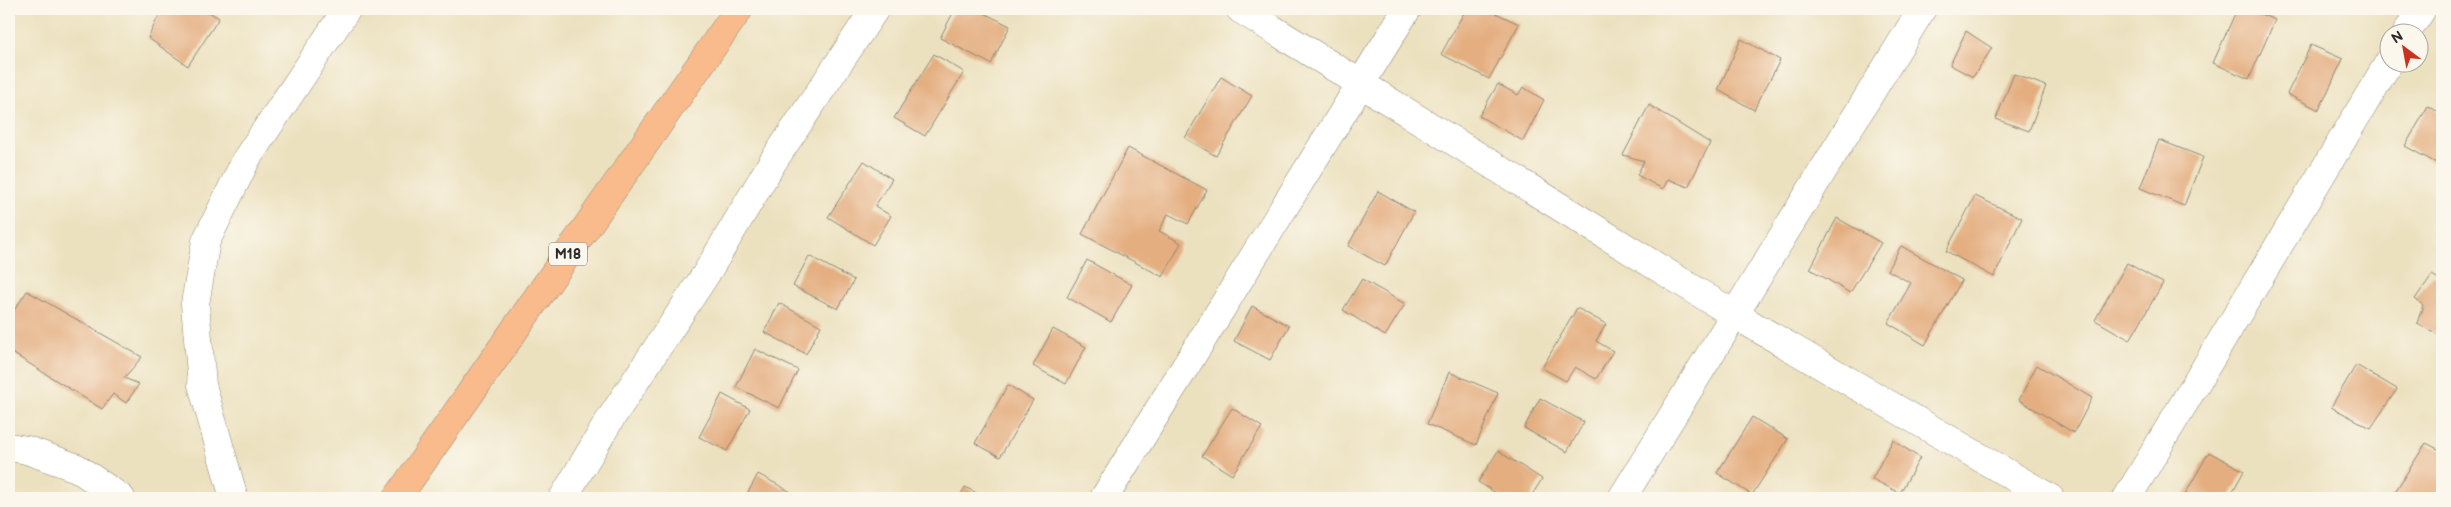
<svg xmlns="http://www.w3.org/2000/svg" width="2451" height="507" viewBox="0 0 2451 507" font-family="'Balsamiq Sans',sans-serif">
  <rect width="100%" height="100%" fill="#fbf7ec"/>
  <filter id="ink" filterUnits="userSpaceOnUse"><feTurbulence type="fractalNoise" baseFrequency=".02" numOctaves="2"/><feDisplacementMap in="SourceGraphic" scale="10" xChannelSelector="R" yChannelSelector="G"/><feConvolveMatrix kernelMatrix="1 2 1 2 8 2 1 2 1" color-interpolation-filters="sRGB"/></filter>
  <filter id="wash" filterUnits="userSpaceOnUse"><feTurbulence type="fractalNoise" baseFrequency=".0096" numOctaves="4" result="noise"/><feDisplacementMap in="SourceGraphic" scale="20" xChannelSelector="R" yChannelSelector="G"/><feGaussianBlur stdDeviation="1.12" result="paint"/><feColorMatrix in="noise" values="0 0 0 0 0 0 0 0 0 0 0 0 0 0 0 0 0 1.4 0 .05"/><feComposite in="paint" operator="in"/></filter>
  <g filter="url(#wash)">
    <rect width="100%" height="100%" fill="#ece1bf"/>
    <g id="blocks">
      <!-- building -->
      <path fill="#e4ae80" d="M 162,9 L 204,9 L 219,18 L 188,66 L 148,38 Z
        M 955,9 L 976,9 L 1010,26 L 991,64 L 940,38 Z
        M 1466,9 L 1487,9 L 1519,24 L 1489,79 L 1441,54 Z
        M 2237,9 L 2248,9 L 2275,20 L 2249,79 L 2213,63 Z
        M 1966,31 L 1992,48 L 1973,77 L 1950,65 Z
        M 1741,39 L 1780,60 L 1754,110 L 1718,90 Z
        M 2311,45 L 2343,59 L 2319,110 L 2287,94 Z
        M 934,54 L 964,72 L 925,136 L 894,118 Z
        M 2014,74 L 2046,86 L 2029,131 L 1996,119 Z
        M 1221,77 L 1252,96 L 1216,156 L 1185,138 Z
        M 1498,84 L 1518,95 L 1523,87 L 1544,100 L 1523,141 L 1479,116 Z
        M 1649,105 L 1710,143 L 1688,187 L 1668,179 L 1663,189 L 1637,175 L 1644,161 L 1623,155 Z
        M 2428,106 L 2442,114 L 2442,161 L 2440,165 L 2405,146 Z
        M 2159,140 L 2203,157 L 2184,206 L 2140,188 Z
        M 1128,148 L 1207,190 L 1188,224 L 1168,214 L 1159,231 L 1181,243 L 1163,277 L 1082,234 Z
        M 864,161 L 892,179 L 875,206 L 891,216 L 873,245 L 828,217 Z
        M 1378,191 L 1414,212 L 1385,266 L 1348,246 Z
        M 1975,196 L 2022,218 L 1994,277 L 1946,251 Z
        M 1837,218 L 1881,243 L 1850,293 L 1810,269 Z
        M 1901,246 L 1962,280 L 1925,345 L 1888,323 L 1911,283 L 1887,270 Z
        M 809,256 L 854,280 L 838,309 L 793,286 Z
        M 1087,260 L 1132,285 L 1111,322 L 1067,297 Z
        M 2127,263 L 2163,283 L 2130,340 L 2095,320 Z
        M 2432,275 L 2442,281 L 2442,327 L 2438,335 L 2417,323 L 2423,305 L 2415,299 Z
        M 1362,279 L 1405,304 L 1385,336 L 1343,310 Z
        M 27,291 L 142,357 L 124,378 L 139,384 L 126,403 L 113,394 L 102,409 L 9,351 L 9,318 Z
        M 779,303 L 821,326 L 806,354 L 764,332 Z
        M 1252,306 L 1289,326 L 1270,360 L 1234,341 Z
        M 1577,308 L 1606,324 L 1596,341 L 1613,351 L 1596,379 L 1575,367 L 1566,381 L 1542,368 Z
        M 1053,329 L 1086,347 L 1066,384 L 1033,366 Z
        M 755,349 L 798,370 L 779,408 L 736,387 Z
        M 2037,365 L 2092,398 L 2074,433 L 2019,400 Z
        M 2356,365 L 2397,389 L 2371,428 L 2331,407 Z
        M 1449,372 L 1498,393 L 1476,445 L 1427,424 Z
        M 1008,385 L 1033,400 L 1000,457 L 975,443 Z
        M 722,394 L 750,409 L 727,451 L 699,437 Z
        M 1540,398 L 1584,422 L 1567,452 L 1524,428 Z
        M 1232,408 L 1262,427 L 1232,475 L 1202,456 Z
        M 1752,417 L 1788,439 L 1752,495 L 1717,473 Z
        M 1893,440 L 1920,458 L 1900,493 L 1872,479 Z
        M 2426,443 L 2442,451 L 2442,498 L 2391,498 Z
        M 1498,451 L 1542,479 L 1530,498 L 1504,498 L 1478,482 Z
        M 2209,452 L 2244,471 L 2229,498 L 2183,498 Z
        M 758,474 L 791,492 L 787,498 L 745,498 Z
        M 965,487 L 986,498 L 959,498 Z"/>
    </g>
  </g>
  <g filter="url(#ink)">
    <use href="#blocks" fill-opacity="0" stroke="#8c8675" stroke-width="1"/>
    <g fill="none" stroke-linecap="round" stroke-linejoin="round">
      <!-- street casing -->
      <g stroke="#8c8675" stroke-width="29">
        <path id="street" d="M 1240,9 L 1735,315 L 2050,498
          M 2407,32 L 2422,9
          M 9,447 L 27,450 L 77,468 L 121,498
          M 234,498 L 202,385 L 195,304 L 206,241 L 247,158 L 347,9
          M 563,498 L 609,421 L 706,274 L 772,163 L 875,9
          M 1104,498 L 1407,9
          M 1622,498 L 1922,9
          M 2127,498 L 2389,62"/>
      </g>
      <!-- primary casing -->
      <g stroke="#8c8675" stroke-width="29">
        <path id="primary" d="M 397,498 L 739,9"/>
      </g>
      <!-- street -->
      <use href="#street" stroke="#fff" stroke-width="28"/>
      <!-- primary -->
      <use href="#primary" stroke="#fabb8c" stroke-width="28"/>
    </g>
  </g>
  <g text-anchor="middle" dominant-baseline="central" stroke-width="5" stroke-linejoin="round" paint-order="stroke">
    <!-- shield labels -->
    <rect fill="#fbf7ec" stroke="#696865" stroke-width="1" x="549" y="242.5" width="38" height="23" rx="4"/>
    <g font-size="14" font-weight="bold" fill="#2b2b2b">
      <text x="568" y="254">M18</text>
    </g>
  </g>
  <!-- margin -->
  <rect width="2451" height="507" fill="none" stroke="#fbf7ec" stroke-width="30"/>
  <!-- north arrow -->
  <g transform="translate(2404 48) rotate(328)"><circle r="24" fill="#fbf7ec" stroke="#a8a59f"/>
  <path d="M0-4L9 19L0 12L-9 19Z" fill="#c8321e"/>
  <text y="-8" font-size="14" font-weight="bold" text-anchor="middle" fill="#2b2b2b">N</text>
  </g>
</svg>
